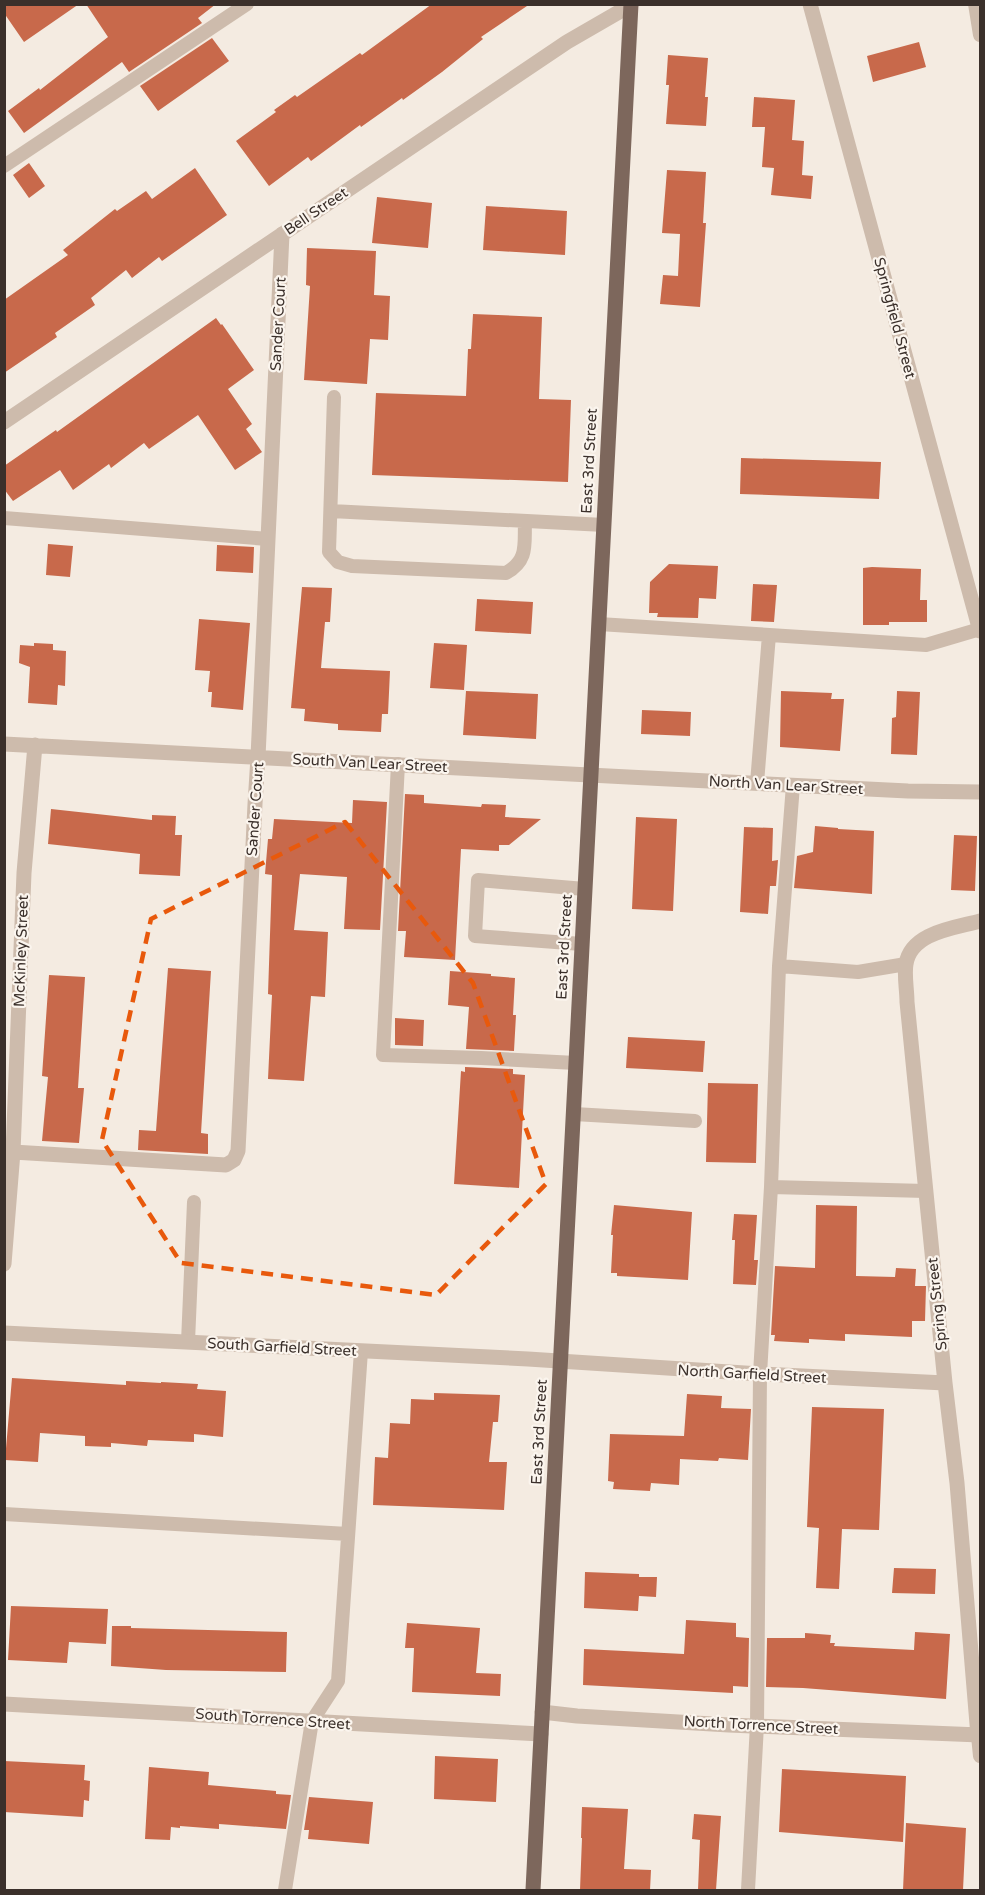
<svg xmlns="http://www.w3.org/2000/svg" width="985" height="1895" viewBox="0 0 985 1895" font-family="'Varela Round',sans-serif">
  <rect width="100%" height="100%" fill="#f4ebe1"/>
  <!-- building -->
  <path fill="#c8694b" d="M 4,4 L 79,4 L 24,42 L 4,13 Z
    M 86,4 L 216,4 L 198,18 L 202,23 L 129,72 L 122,62 L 24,133 L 8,111 L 39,88 L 40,90 L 108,37 Z
    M 432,4 L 530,4 L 481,37 L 483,39 L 442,72 L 403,100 L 402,98 L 361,127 L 360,125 L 311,161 L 308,157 L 269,186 L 236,141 L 276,112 L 274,110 L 295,95 L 297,97 L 360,53 L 362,55 Z
    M 212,38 L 229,61 L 158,111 L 140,86 Z
    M 919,42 L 926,67 L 873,82 L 867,56 Z
    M 668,55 L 708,58 L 705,97 L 708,97 L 706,126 L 666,124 L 669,85 L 666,85 Z
    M 754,97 L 795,100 L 792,140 L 804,141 L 802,175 L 813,176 L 811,199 L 771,195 L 774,168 L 762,167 L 765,127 L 752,127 Z
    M 29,163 L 45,186 L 29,198 L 13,175 Z
    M 195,168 L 227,215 L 162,261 L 159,257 L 132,278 L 126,270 L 91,298 L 95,305 L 55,333 L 57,337 L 4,373 L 4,300 L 68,255 L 63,250 L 115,209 L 117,211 L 146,191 L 152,199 Z
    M 667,170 L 706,172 L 703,223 L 706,223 L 700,307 L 660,304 L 663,275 L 678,276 L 680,234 L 662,233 Z
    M 377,197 L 432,203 L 428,248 L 372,243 Z
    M 486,206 L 567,211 L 565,255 L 483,250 Z
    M 307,248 L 376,251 L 374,295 L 390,296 L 388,340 L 370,339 L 367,384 L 304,380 L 310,286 L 306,285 Z
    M 473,314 L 542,317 L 539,399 L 571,400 L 568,482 L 372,475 L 376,393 L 466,396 L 468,349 L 471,349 Z
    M 216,318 L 221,325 L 222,324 L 254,370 L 228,389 L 252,424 L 246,429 L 262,452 L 235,470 L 198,415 L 149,449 L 144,443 L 111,468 L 109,464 L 73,490 L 60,470 L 13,501 L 4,489 L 4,466 L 56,430 L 57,432 Z
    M 741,458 L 881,462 L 879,499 L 740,494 Z
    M 48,544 L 73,546 L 70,577 L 46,575 Z
    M 217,545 L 254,547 L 253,573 L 216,571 Z
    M 669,564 L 718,566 L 716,599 L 699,598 L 698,618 L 657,617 L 658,613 L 649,613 L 650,582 Z
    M 872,567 L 921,569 L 920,600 L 927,600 L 927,622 L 889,622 L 889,625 L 863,625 L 863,568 Z
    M 753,584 L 777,585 L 774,622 L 751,621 Z
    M 302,587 L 332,588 L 330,622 L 325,622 L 321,668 L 390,671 L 388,714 L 382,714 L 381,732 L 338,730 L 338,724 L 304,721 L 305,709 L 291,708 Z
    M 477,599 L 533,602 L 531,634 L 475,631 Z
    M 199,619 L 250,623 L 243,710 L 211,707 L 212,692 L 208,692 L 210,671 L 195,670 Z
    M 34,643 L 53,644 L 53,650 L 66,651 L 65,686 L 58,685 L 57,705 L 28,703 L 30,667 L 19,663 L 20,645 L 34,646 Z
    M 434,643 L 467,645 L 464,690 L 430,688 Z
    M 466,691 L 538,694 L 536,739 L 463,735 Z
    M 781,691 L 832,693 L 831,699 L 844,699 L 840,751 L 780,747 Z
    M 897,691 L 920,692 L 917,755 L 891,754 L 892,718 L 896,717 Z
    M 642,710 L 691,712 L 690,736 L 641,734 Z
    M 405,794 L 424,795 L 424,803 L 481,807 L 482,804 L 506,805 L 505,817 L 541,819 L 509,845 L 499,845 L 499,851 L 461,849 L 455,960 L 404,957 L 406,931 L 398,931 Z
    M 353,800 L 387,802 L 380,930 L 344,929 L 347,877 L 300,874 L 294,930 L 328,932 L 325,997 L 311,996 L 304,1081 L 268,1079 L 272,995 L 268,994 L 272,875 L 265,874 L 268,839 L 272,839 L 274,819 L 352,823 Z
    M 51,809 L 152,820 L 152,815 L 176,816 L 175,835 L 182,835 L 180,876 L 139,874 L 140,854 L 48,844 Z
    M 636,817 L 677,819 L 673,911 L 632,909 Z
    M 815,826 L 838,828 L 838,829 L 874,831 L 872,894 L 794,888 L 797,856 L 813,852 Z
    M 744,827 L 773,828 L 772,861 L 778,860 L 776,886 L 770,886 L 768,914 L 740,912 Z
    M 954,835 L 977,836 L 975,891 L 951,890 Z
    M 168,968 L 211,971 L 201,1133 L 208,1134 L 208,1154 L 138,1150 L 139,1130 L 156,1131 Z
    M 450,971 L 491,974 L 491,976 L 515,978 L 513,1015 L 516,1015 L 514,1051 L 466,1049 L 469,1007 L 448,1005 Z
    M 49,975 L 85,977 L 78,1088 L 84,1088 L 79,1143 L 42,1141 L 48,1077 L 42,1076 Z
    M 395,1018 L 424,1020 L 423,1046 L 395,1045 Z
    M 628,1037 L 705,1041 L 703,1072 L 626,1068 Z
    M 465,1067 L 513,1069 L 513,1074 L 525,1075 L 519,1188 L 454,1184 L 461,1071 L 465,1072 Z
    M 708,1083 L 758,1084 L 756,1163 L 706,1162 Z
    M 614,1205 L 692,1212 L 688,1280 L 617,1276 L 617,1273 L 611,1273 L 613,1235 L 611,1235 Z
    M 816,1205 L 857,1206 L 856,1276 L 895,1277 L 896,1268 L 916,1269 L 915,1286 L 926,1286 L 925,1321 L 912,1321 L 912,1337 L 845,1334 L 845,1341 L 809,1339 L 809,1343 L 774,1341 L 775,1335 L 771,1335 L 775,1266 L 815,1268 Z
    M 734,1214 L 757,1215 L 754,1260 L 758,1260 L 756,1285 L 733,1284 L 735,1240 L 732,1240 Z
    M 12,1378 L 126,1385 L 126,1381 L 161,1383 L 161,1382 L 198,1384 L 197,1389 L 226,1391 L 223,1437 L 194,1434 L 194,1442 L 148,1440 L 147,1446 L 111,1443 L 111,1447 L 85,1446 L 85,1436 L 40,1433 L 38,1462 L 5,1460 Z
    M 434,1393 L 500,1395 L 498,1422 L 493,1422 L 489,1462 L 507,1462 L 504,1510 L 373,1505 L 375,1457 L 388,1458 L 390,1423 L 410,1424 L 411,1399 L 434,1400 Z
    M 687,1394 L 722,1396 L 721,1408 L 751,1409 L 748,1460 L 719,1458 L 718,1461 L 680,1459 L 679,1485 L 651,1483 L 650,1491 L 613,1489 L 614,1482 L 608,1481 L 610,1434 L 684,1436 Z
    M 812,1407 L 884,1409 L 879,1530 L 842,1529 L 839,1589 L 816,1588 L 819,1528 L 807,1527 Z
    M 894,1568 L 936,1569 L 935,1594 L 892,1593 Z
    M 585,1572 L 639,1574 L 639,1577 L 657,1577 L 656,1597 L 639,1596 L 638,1611 L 584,1608 Z
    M 11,1606 L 108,1609 L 106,1644 L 69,1642 L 67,1663 L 8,1660 Z
    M 686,1620 L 736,1623 L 736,1637 L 749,1638 L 748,1687 L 733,1686 L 733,1693 L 583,1685 L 584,1649 L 684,1654 Z
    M 407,1623 L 480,1628 L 476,1673 L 501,1674 L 500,1696 L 412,1692 L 414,1648 L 405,1648 Z
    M 112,1626 L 131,1626 L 131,1628 L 287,1632 L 286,1672 L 166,1670 L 111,1666 Z
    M 915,1632 L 950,1634 L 946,1699 L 803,1688 L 766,1687 L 767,1638 L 805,1638 L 805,1633 L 831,1635 L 830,1643 L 835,1643 L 834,1646 L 914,1650 Z
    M 435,1756 L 498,1759 L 496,1802 L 434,1799 Z
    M 4,1761 L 85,1765 L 84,1780 L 90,1781 L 89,1801 L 84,1800 L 83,1817 L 4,1812 Z
    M 149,1767 L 209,1772 L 208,1785 L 276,1791 L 276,1794 L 291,1795 L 286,1829 L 219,1824 L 219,1829 L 180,1826 L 180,1828 L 171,1827 L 170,1840 L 145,1839 Z
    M 782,1769 L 906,1776 L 903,1842 L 779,1832 Z
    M 309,1797 L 373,1802 L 369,1844 L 308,1839 L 309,1830 L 304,1830 Z
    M 582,1807 L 628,1809 L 624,1869 L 651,1870 L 650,1890 L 580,1890 L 582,1838 L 581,1838 Z
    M 694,1814 L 721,1816 L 716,1890 L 698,1890 L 700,1840 L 692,1839 Z
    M 906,1823 L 966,1828 L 963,1890 L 903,1890 Z"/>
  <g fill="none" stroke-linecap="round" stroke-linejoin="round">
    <!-- service -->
    <path stroke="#cdbbac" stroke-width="14" d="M 975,4 L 980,35
      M 4,166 L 247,4
      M 334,397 L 329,552 L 338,562 L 352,566 L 506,573 C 529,560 524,544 525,521
      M 331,511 L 604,525
      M 4,518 L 268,539
      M 599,624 L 926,645 L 980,629
      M 398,764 L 383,1055 L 481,1058 L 576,1063
      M 757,783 L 769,635
      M 582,944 L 475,936 L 478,880 L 585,889
      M 779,966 L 858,972 L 906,964
      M 574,1114 L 695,1121
      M 771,1187 L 926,1191
      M 188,1342 L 194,1202
      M 4,1514 L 348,1534
      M 978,1736 L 980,1756
      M 285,1890 L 312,1721 L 338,1681 L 361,1351
      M 748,1890 L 757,1725 L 760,1374 L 771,1187 L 779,966 L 793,785"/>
    <!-- minor -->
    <path stroke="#cdbbac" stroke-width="15" d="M 4,422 L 567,42 L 631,5
      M 4,744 L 628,777 L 908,791 L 980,792
      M 13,1152 L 226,1165 L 234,1160 L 238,1151 L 255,804 L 258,757 L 282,234
      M 4,1264 L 13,1152 L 24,873 L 35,745
      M 4,1333 L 528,1359 L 760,1374 L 945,1383
      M 4,1704 L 541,1734
      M 542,1712 L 577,1716 L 729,1725 L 980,1735
      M 978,1736 L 957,1483 L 945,1383 L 907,1002 C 907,990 904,975 906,964 C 911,932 955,928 980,921"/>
    <!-- tertiary -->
    <path stroke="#cdbbac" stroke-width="15" d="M 810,4 L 980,631"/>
    <!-- primary -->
    <path stroke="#7d675c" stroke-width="15" d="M 533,1890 L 631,4"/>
  </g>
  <!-- marked area -->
  <path fill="none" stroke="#e8590c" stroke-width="4.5" stroke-dasharray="12 8" stroke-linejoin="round" d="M 345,822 L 473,983 L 546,1184 L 436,1295 L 181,1263 L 102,1140 L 151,919 Z"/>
  <g text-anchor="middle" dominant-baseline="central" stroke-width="4.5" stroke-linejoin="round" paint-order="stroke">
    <!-- street labels -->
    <g font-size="15" fill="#3b302b" stroke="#fbf5ee">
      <text transform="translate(316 211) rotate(-34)">Bell Street</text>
      <text transform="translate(895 318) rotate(75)">Springfield Street</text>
      <text transform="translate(278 324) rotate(-87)">Sander Court</text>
      <text transform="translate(589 461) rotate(-87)">East 3rd Street</text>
      <text transform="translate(370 763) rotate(3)">South Van Lear Street</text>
      <text transform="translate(786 785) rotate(3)">North Van Lear Street</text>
      <text transform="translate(255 809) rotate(-86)">Sander Court</text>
      <text transform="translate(564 947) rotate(-87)">East 3rd Street</text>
      <text transform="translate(21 951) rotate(-88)">McKinley Street</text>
      <text transform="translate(937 1304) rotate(-96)">Spring Street</text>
      <text transform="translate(282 1347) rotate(3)">South Garfield Street</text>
      <text transform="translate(752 1374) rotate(3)">North Garfield Street</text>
      <text transform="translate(539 1432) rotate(-87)">East 3rd Street</text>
      <text transform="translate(273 1719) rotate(4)">South Torrence Street</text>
      <text transform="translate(761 1725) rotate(3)">North Torrence Street</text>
    </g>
  </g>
  <!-- border -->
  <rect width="985" height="1895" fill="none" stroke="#3b302b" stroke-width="12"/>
</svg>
